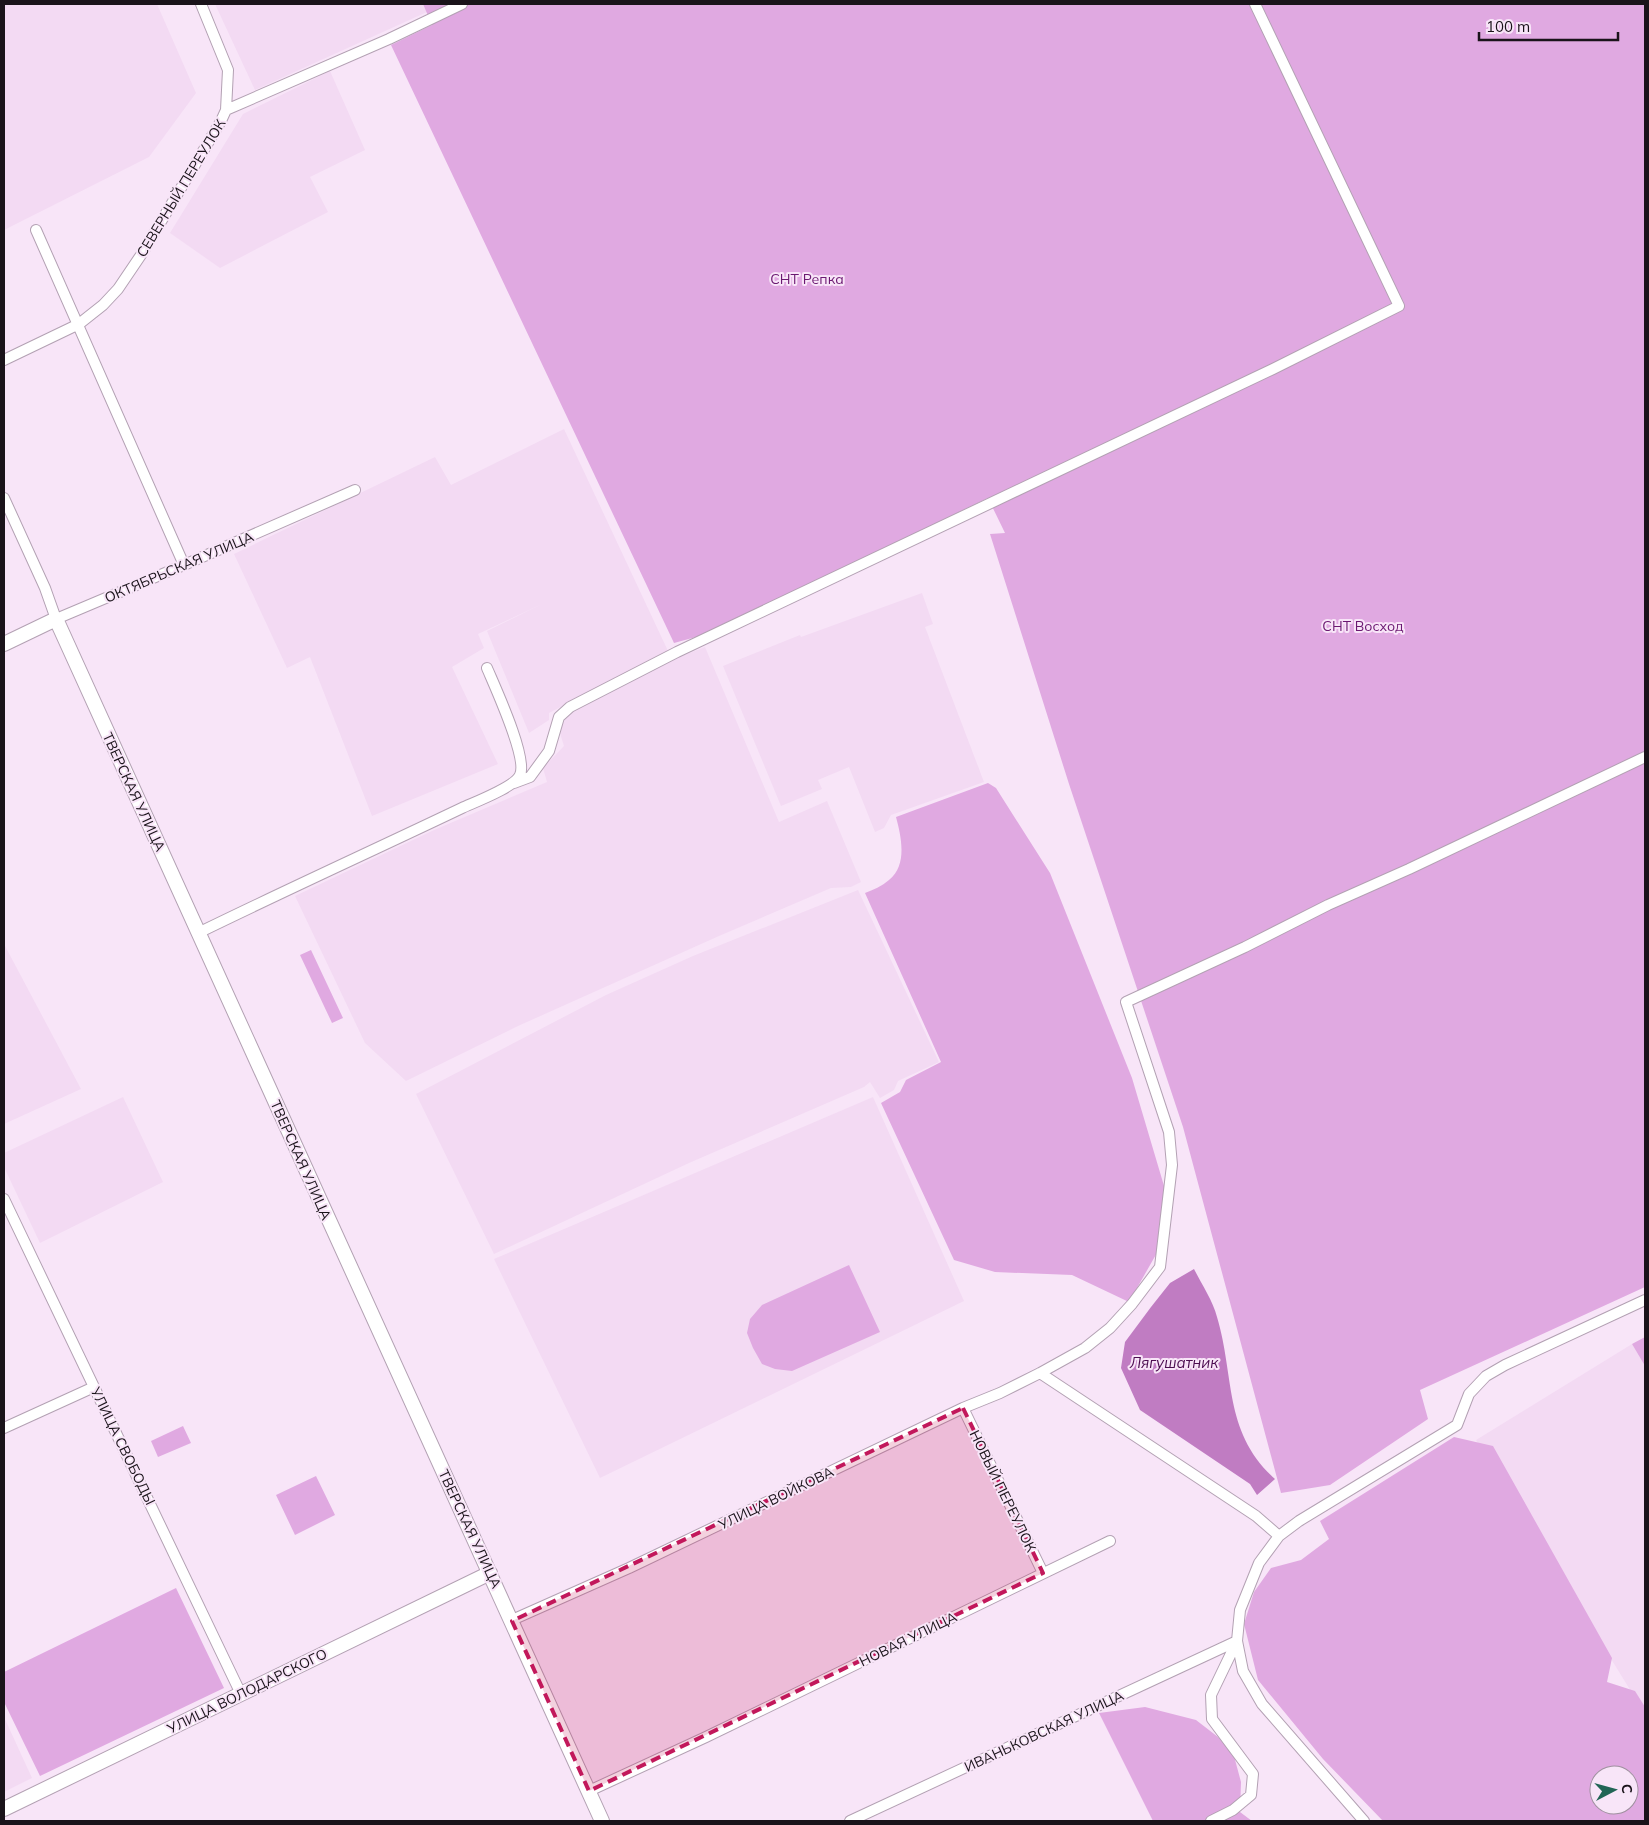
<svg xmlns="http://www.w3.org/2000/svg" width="1649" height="1825" viewBox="0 0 1649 1825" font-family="Mulish,sans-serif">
  <rect width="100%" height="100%" fill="#f8e5f8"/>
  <!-- built -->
  <path fill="#f3daf3" d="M 4,4 L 157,4 L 196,93 L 149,157 L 4,230 Z
    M 215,4 L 423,4 L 427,12 L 255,90 Z
    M 330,71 L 365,150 L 310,177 L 328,212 L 220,268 L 170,233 L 243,114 Z
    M 564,429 L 668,651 L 549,713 L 549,720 L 529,733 L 487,631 L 542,604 L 478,634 L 484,648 L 452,667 L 498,764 L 372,816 L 310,657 L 287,668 L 234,554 L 435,457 L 451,485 Z
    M 922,593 L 933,624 L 925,627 L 984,782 L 891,815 L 884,828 L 875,832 L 849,767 L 818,780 L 822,789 L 781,806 L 723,666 L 800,635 L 801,637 Z
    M 705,647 L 779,822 L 827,801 L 861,882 L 851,887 L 831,888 L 719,936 L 518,1026 L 406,1081 L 365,1043 L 295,896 L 434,830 L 547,782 L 543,768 L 564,746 L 559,730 L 568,715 L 588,702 L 671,660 Z
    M 858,890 L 939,1062 L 898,1081 L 894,1090 L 880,1098 L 870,1082 L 864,1087 L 689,1163 L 494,1254 L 416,1094 L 606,995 L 693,956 Z
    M 4,944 L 81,1089 L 4,1124 Z
    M 123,1097 L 163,1182 L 40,1243 L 4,1167 L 4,1153 Z
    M 873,1097 L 964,1301 L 600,1478 L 494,1259 Z
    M 1632,1344 L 1645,1366 L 1645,1714 L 1476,1440 Z
    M 4,1717 L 32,1778 L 4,1792 Z"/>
  <!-- green -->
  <path fill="#e0a9e1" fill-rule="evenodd" d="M 423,4 L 1645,4 L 1645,1287 L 1420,1390 L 1428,1419 L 1330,1485 L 1281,1493 L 1183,1127 L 1069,784 L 990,534 L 1005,533 L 988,498 L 707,634 L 674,643 L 391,45 L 432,25 Z
    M 988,783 L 996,788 L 1050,873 L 1132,1078 L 1167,1196 L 1162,1244 L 1129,1302 L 1072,1275 L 995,1272 L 954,1260 L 881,1103 L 900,1092 L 906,1080 L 941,1062 L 865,893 C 873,890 882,886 889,880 C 908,865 901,836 896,817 Z
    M 311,950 L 343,1018 L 332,1023 L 300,955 Z
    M 849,1265 L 880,1332 L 792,1371 L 775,1369 L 762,1364 L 753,1348 L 747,1333 L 750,1319 L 762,1305 Z
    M 1645,1337 L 1645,1366 L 1632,1344 Z
    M 183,1426 L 191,1443 L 158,1457 L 151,1441 Z
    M 1454,1437 L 1493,1446 L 1612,1658 L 1607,1682 L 1635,1691 L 1645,1707 L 1645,1821 L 1383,1821 L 1323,1759 L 1258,1680 L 1244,1624 L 1254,1592 L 1271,1568 L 1301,1560 L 1329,1539 L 1320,1521 ZM 1599,1775 L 1629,1775 L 1629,1805 L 1599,1805 Z
    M 316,1476 L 335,1515 L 295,1535 L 276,1495 Z
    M 176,1588 L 224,1688 L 40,1776 L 4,1702 L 4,1672 Z
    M 1145,1707 L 1196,1720 L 1218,1737 L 1234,1756 L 1241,1782 L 1240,1812 L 1252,1821 L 1153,1821 L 1099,1713 Z"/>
  <!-- water -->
  <path fill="#c07cc2" d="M 1194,1269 C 1202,1285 1213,1301 1217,1317 C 1235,1377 1223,1432 1275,1479 L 1257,1495 L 1250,1484 L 1140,1410 L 1121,1368 L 1125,1342 L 1151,1307 L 1170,1283 Z"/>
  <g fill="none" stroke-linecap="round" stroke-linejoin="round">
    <!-- minor casing -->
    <g stroke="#b3a1b3" stroke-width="12">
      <path id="minor" d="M 226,110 L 389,39 L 462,4
        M 36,230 L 184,565
        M 4,360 L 79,324 L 103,305 L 118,289 L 141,255 L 221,121 L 226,110 L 228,70 L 201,4
        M 4,498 L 45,588 L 56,619 L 184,565 L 355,490
        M 514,783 L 530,777 L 549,751 L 559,717 L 570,707 L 677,652 L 1273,369 L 1399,306 L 1255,4
        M 198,933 C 286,890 374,850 462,808 C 475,802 515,787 520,775 C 528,758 495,687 487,668
        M 4,1199 L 241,1694
        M 1040,1373 L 1256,1516 L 1279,1536
        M 963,1408 L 1043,1573
        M 4,1428 L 94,1387
        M 512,1620 L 629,1568 L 963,1408 L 1000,1393 L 1040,1373 L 1085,1348 L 1110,1328 L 1132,1304 L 1160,1267 L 1172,1165 L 1169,1132 L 1126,1002 L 1245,947 L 1328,905 L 1409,869 L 1645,757
        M 589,1791 L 706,1737 L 1110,1541
        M 850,1821 L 1237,1641
        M 1211,1821 L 1233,1810 L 1251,1795 L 1253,1774 L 1212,1719 L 1211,1695 L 1237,1641
        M 1364,1821 L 1262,1704 L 1243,1671 L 1237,1641 L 1240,1610 L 1259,1563 L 1279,1536 L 1299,1521 L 1457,1425 L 1469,1394 L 1486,1376 L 1505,1365 L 1645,1300"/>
    </g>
    <!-- secondary casing -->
    <g stroke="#b3a1b3" stroke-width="16">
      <path id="secondary" d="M 4,644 L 56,619 L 602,1821
        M 4,1809 L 490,1573"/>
    </g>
    <!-- minor -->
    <use href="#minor" stroke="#fff" stroke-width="10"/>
    <!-- secondary -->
    <use href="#secondary" stroke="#fff" stroke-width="14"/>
  </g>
  <!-- marked area -->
  <path fill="#c2185b" fill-opacity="0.2" stroke="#c2185b" stroke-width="4" stroke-dasharray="10 6" stroke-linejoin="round" d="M 963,1408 L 1043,1573 L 589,1791 L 512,1621 Z"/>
  <g text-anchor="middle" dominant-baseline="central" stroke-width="4" stroke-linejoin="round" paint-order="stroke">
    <!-- street labels -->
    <g font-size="14" fill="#1a131a" stroke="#f8e5f8">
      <text transform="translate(181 188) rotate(-59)">СЕВЕРНЫЙ ПЕРЕУЛОК</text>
      <text transform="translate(179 567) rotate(-23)">ОКТЯБРЬСКАЯ УЛИЦА</text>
      <text transform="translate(134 792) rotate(65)">ТВЕРСКАЯ УЛИЦА</text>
      <text transform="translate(301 1160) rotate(66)">ТВЕРСКАЯ УЛИЦА</text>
      <text transform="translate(123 1446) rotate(64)">УЛИЦА СВОБОДЫ</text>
      <text transform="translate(1003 1491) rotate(64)">НОВЫЙ ПЕРЕУЛОК</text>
      <text transform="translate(776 1498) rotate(-26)">УЛИЦА ВОЙКОВА</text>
      <text transform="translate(470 1529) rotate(65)">ТВЕРСКАЯ УЛИЦА</text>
      <text transform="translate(908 1639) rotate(-26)">НОВАЯ УЛИЦА</text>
      <text transform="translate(247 1691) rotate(-26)">УЛИЦА ВОЛОДАРСКОГО</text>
      <text transform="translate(1044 1731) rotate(-25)">ИВАНЬКОВСКАЯ УЛИЦА</text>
    </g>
    <!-- park labels -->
    <g font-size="14" fill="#6b1871" stroke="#f8e5f8">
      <text x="807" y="279">СНТ Репка</text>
      <text x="1363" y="626">СНТ Восход</text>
    </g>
    <!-- water labels -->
    <g font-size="15" font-style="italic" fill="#4c0d50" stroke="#f8e5f8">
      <text x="1174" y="1362">Лягушатник</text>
    </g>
  </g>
  <!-- border -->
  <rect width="1649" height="1825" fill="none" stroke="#1a131a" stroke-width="10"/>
  <!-- north arrow -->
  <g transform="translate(1614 1790) rotate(84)"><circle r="24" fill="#f8e5f8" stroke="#9f919f"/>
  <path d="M0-4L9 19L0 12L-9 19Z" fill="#216555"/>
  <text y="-8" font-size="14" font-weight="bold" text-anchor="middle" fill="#1a131a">С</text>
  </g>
  <!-- scale -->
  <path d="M1479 32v8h139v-8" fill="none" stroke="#1a131a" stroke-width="2.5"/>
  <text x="1486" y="32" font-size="15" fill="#1a131a" stroke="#f8e5f8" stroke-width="4" paint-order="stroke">100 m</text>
</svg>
